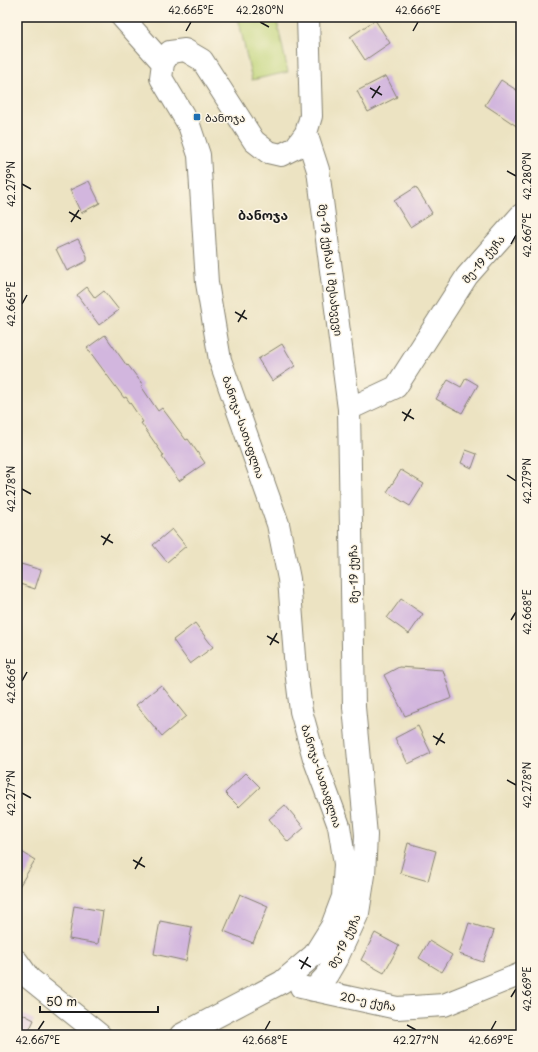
<svg xmlns="http://www.w3.org/2000/svg" width="538" height="1052" viewBox="0 0 538 1052" font-family="'Playpen Sans','Noto Sans Georgian',sans-serif">
  <rect width="100%" height="100%" fill="#fcf5e5"/>
  <filter id="ink" filterUnits="userSpaceOnUse"><feTurbulence type="fractalNoise" baseFrequency=".025" numOctaves="2"/><feDisplacementMap in="SourceGraphic" scale="8" xChannelSelector="R" yChannelSelector="G"/><feConvolveMatrix kernelMatrix="1 2 1 2 8 2 1 2 1" color-interpolation-filters="sRGB"/></filter>
  <filter id="wash" filterUnits="userSpaceOnUse"><feTurbulence type="fractalNoise" baseFrequency=".012" numOctaves="4" result="noise"/><feDisplacementMap in="SourceGraphic" scale="16" xChannelSelector="R" yChannelSelector="G"/><feGaussianBlur stdDeviation="0.9" result="paint"/><feColorMatrix in="noise" values="0 0 0 0 0 0 0 0 0 0 0 0 0 0 0 0 0 1.4 0 .05"/><feComposite in="paint" operator="in"/></filter>
  <g filter="url(#wash)">
    <rect width="100%" height="100%" fill="#ece3c2"/>
    <!-- pitch -->
    <path fill="#bfd478" stroke="#6e784a" d="M 238,17 L 276,17 L 288,72 L 252,80 Z"/>
    <g id="blocks">
      <!-- building -->
      <path fill="#d2b6de" d="M 375,20 L 390,43 L 365,60 L 350,37 Z
        M 386,76 L 397,97 L 368,112 L 357,91 Z
        M 501,80 L 521,93 L 521,129 L 485,105 Z
        M 89,181 L 100,203 L 81,213 L 70,190 Z
        M 416,187 L 432,213 L 410,227 L 394,201 Z
        M 78,239 L 87,256 L 87,261 L 67,271 L 56,249 Z
        M 87,287 L 95,298 L 104,291 L 119,310 L 99,325 L 77,295 Z
        M 105,335 L 127,366 L 128,365 L 143,385 L 141,386 L 158,411 L 162,408 L 186,440 L 188,439 L 205,463 L 179,481 L 162,457 L 164,456 L 141,423 L 143,422 L 126,397 L 124,398 L 87,348 Z
        M 282,344 L 295,366 L 272,381 L 258,359 Z
        M 466,378 L 478,385 L 462,413 L 436,399 L 448,380 L 461,387 Z
        M 466,450 L 477,454 L 472,468 L 461,463 Z
        M 401,470 L 424,484 L 410,506 L 387,492 Z
        M 172,529 L 186,546 L 167,562 L 153,545 Z
        M 21,564 L 41,570 L 35,589 L 17,583 L 17,578 Z
        M 401,599 L 423,614 L 409,634 L 387,618 Z
        M 195,623 L 213,647 L 190,664 L 173,640 Z
        M 399,667 L 443,670 L 452,698 L 405,716 L 384,675 Z
        M 161,685 L 186,716 L 162,736 L 136,705 Z
        M 418,726 L 431,753 L 408,764 L 395,738 Z
        M 246,773 L 260,787 L 239,807 L 225,793 Z
        M 285,805 L 304,828 L 288,842 L 269,819 Z
        M 408,843 L 436,851 L 428,881 L 400,873 Z
        M 17,849 L 35,860 L 17,890 Z
        M 240,894 L 268,906 L 253,943 L 224,931 Z
        M 74,906 L 103,911 L 98,944 L 69,939 Z
        M 160,921 L 192,927 L 186,961 L 154,954 Z
        M 469,923 L 494,931 L 483,962 L 459,954 Z
        M 375,933 L 399,946 L 384,973 L 361,960 Z
        M 429,941 L 452,955 L 442,972 L 419,958 Z
        M 17,1011 L 34,1020 L 27,1035 L 17,1035 Z"/>
    </g>
  </g>
  <g filter="url(#ink)">
    <use href="#blocks" fill-opacity="0" stroke="#84806f" stroke-width="1"/>
    <g fill="none" stroke-linecap="round" stroke-linejoin="round">
      <!-- minor casing -->
      <g stroke="#84806f" stroke-width="24">
        <path id="minor" d="M 122,17 L 163,63
          M 306,133 L 318,170 L 349,409
          M 17,961 L 29,978 L 100,1035
          M 301,987 L 397,1008 L 444,1005 L 521,974
          M 313,990 L 327,975 L 338,956 L 358,913 L 364,875 L 366,835 L 354,707 L 349,409 L 396,387 L 467,276 L 521,215
          M 181,1035 L 282,982 L 314,955 L 332,926 L 343,897 L 345,864 L 339,826 L 314,758 L 301,711 L 296,670 L 289,579 L 278,524 L 220,360 L 207,283 L 199,155 L 189,125 L 161,78 L 163,63 L 170,52 L 185,50 L 202,60 L 254,141 L 268,152 L 281,155 L 295,148 L 306,133 L 311,116 L 308,17"/>
      </g>
      <!-- minor -->
      <use href="#minor" stroke="#fff" stroke-width="22"/>
    </g>
  </g>
  <!-- ticks -->
  <path fill="none" stroke="#1c1c1c" stroke-width="1.5" d="M 260,22 L 269,27M 186,31 L 191,22M 413,31 L 418,22M 370,88 L 382,95M 372,98 L 380,86M 507,171 L 516,176M 22,184 L 31,189M 69,212 L 81,219M 71,222 L 79,210M 511,244 L 516,235M 22,304 L 27,295M 235,312 L 247,319M 238,322 L 245,310M 402,412 L 414,419M 404,421 L 411,409M 507,475 L 516,481M 22,489 L 31,494M 101,536 L 113,543M 103,545 L 110,534M 511,620 L 516,612M 267,636 L 279,643M 270,645 L 277,633M 22,681 L 27,672M 433,736 L 445,743M 436,745 L 443,733M 507,780 L 516,785M 22,793 L 31,798M 133,860 L 145,867M 135,869 L 142,857M 299,960 L 311,967M 301,969 L 308,957M 511,997 L 516,989M 407,1025 L 416,1030M 38,1030 L 44,1021M 265,1030 L 270,1021M 491,1030 L 496,1021"/>
  <!-- markers -->
  <rect fill="#1f6fb2" stroke="#fcf5e5" stroke-width="1.5" x="193" y="113" width="8" height="8" rx="2"/>
  <g text-anchor="middle" dominant-baseline="central" stroke-width="3" stroke-linejoin="round" paint-order="stroke">
    <!-- poi labels -->
    <g font-size="11" fill="#1c1c1c" stroke="#fcf5e5" text-anchor="start">
      <text x="205" y="117">ბანოჯა</text>
    </g>
    <!-- street labels -->
    <g font-size="11" fill="#1c1c1c" stroke="#fcf5e5">
      <text transform="translate(483 259) rotate(-50)">მე-19 ქუჩა</text>
      <text transform="translate(331 270) rotate(83)">მე-19 ქუჩას I შესახვევი</text>
      <text transform="translate(244 427) rotate(71)">ბანოჯა-სათაფლია</text>
      <text transform="translate(353 574) rotate(-91)">მე-19 ქუჩა</text>
      <text transform="translate(322 776) rotate(72)">ბანოჯა-სათაფლია</text>
      <text transform="translate(344 941) rotate(-64)">მე-19 ქუჩა</text>
      <text transform="translate(368 1001) rotate(11)">20-ე ქუჩა</text>
    </g>
    <!-- quarter labels -->
    <g font-size="13" font-weight="bold" fill="#1c1c1c" stroke="#fcf5e5">
      <text x="263" y="214">ბანოჯა</text>
    </g>
  </g>
  <!-- margin -->
  <rect width="538" height="1052" fill="none" stroke="#fcf5e5" stroke-width="44"/>
  <!-- scale -->
  <path d="M40 1006v6h118v-6" fill="none" stroke="#1c1c1c" stroke-width="2"/>
  <text x="46" y="1006" font-size="12" fill="#1c1c1c" stroke="#fcf5e5" stroke-width="3" paint-order="stroke">50 m</text>
  <rect x="22" y="22" width="494" height="1008" fill="none" stroke="#1c1c1c" stroke-width="1.5"/>
  <g font-size="10" text-anchor="middle" fill="#1c1c1c">
    <text x="191" y="14">42.665°E</text>
    <text x="260" y="14">42.280°N</text>
    <text x="418" y="14">42.666°E</text>
    <text transform="translate(527 176) rotate(-90)" y="4">42.280°N</text>
    <text transform="translate(11 184) rotate(-90)" y="4">42.279°N</text>
    <text transform="translate(527 235) rotate(-90)" y="4">42.667°E</text>
    <text transform="translate(11 304) rotate(-90)" y="4">42.665°E</text>
    <text transform="translate(527 481) rotate(-90)" y="4">42.279°N</text>
    <text transform="translate(11 489) rotate(-90)" y="4">42.278°N</text>
    <text transform="translate(527 612) rotate(-90)" y="4">42.668°E</text>
    <text transform="translate(11 681) rotate(-90)" y="4">42.666°E</text>
    <text transform="translate(527 785) rotate(-90)" y="4">42.278°N</text>
    <text transform="translate(11 793) rotate(-90)" y="4">42.277°N</text>
    <text transform="translate(527 989) rotate(-90)" y="4">42.669°E</text>
    <text x="38" y="1044">42.667°E</text>
    <text x="265" y="1044">42.668°E</text>
    <text x="416" y="1044">42.277°N</text>
    <text x="491" y="1044">42.669°E</text>
  </g>
</svg>
